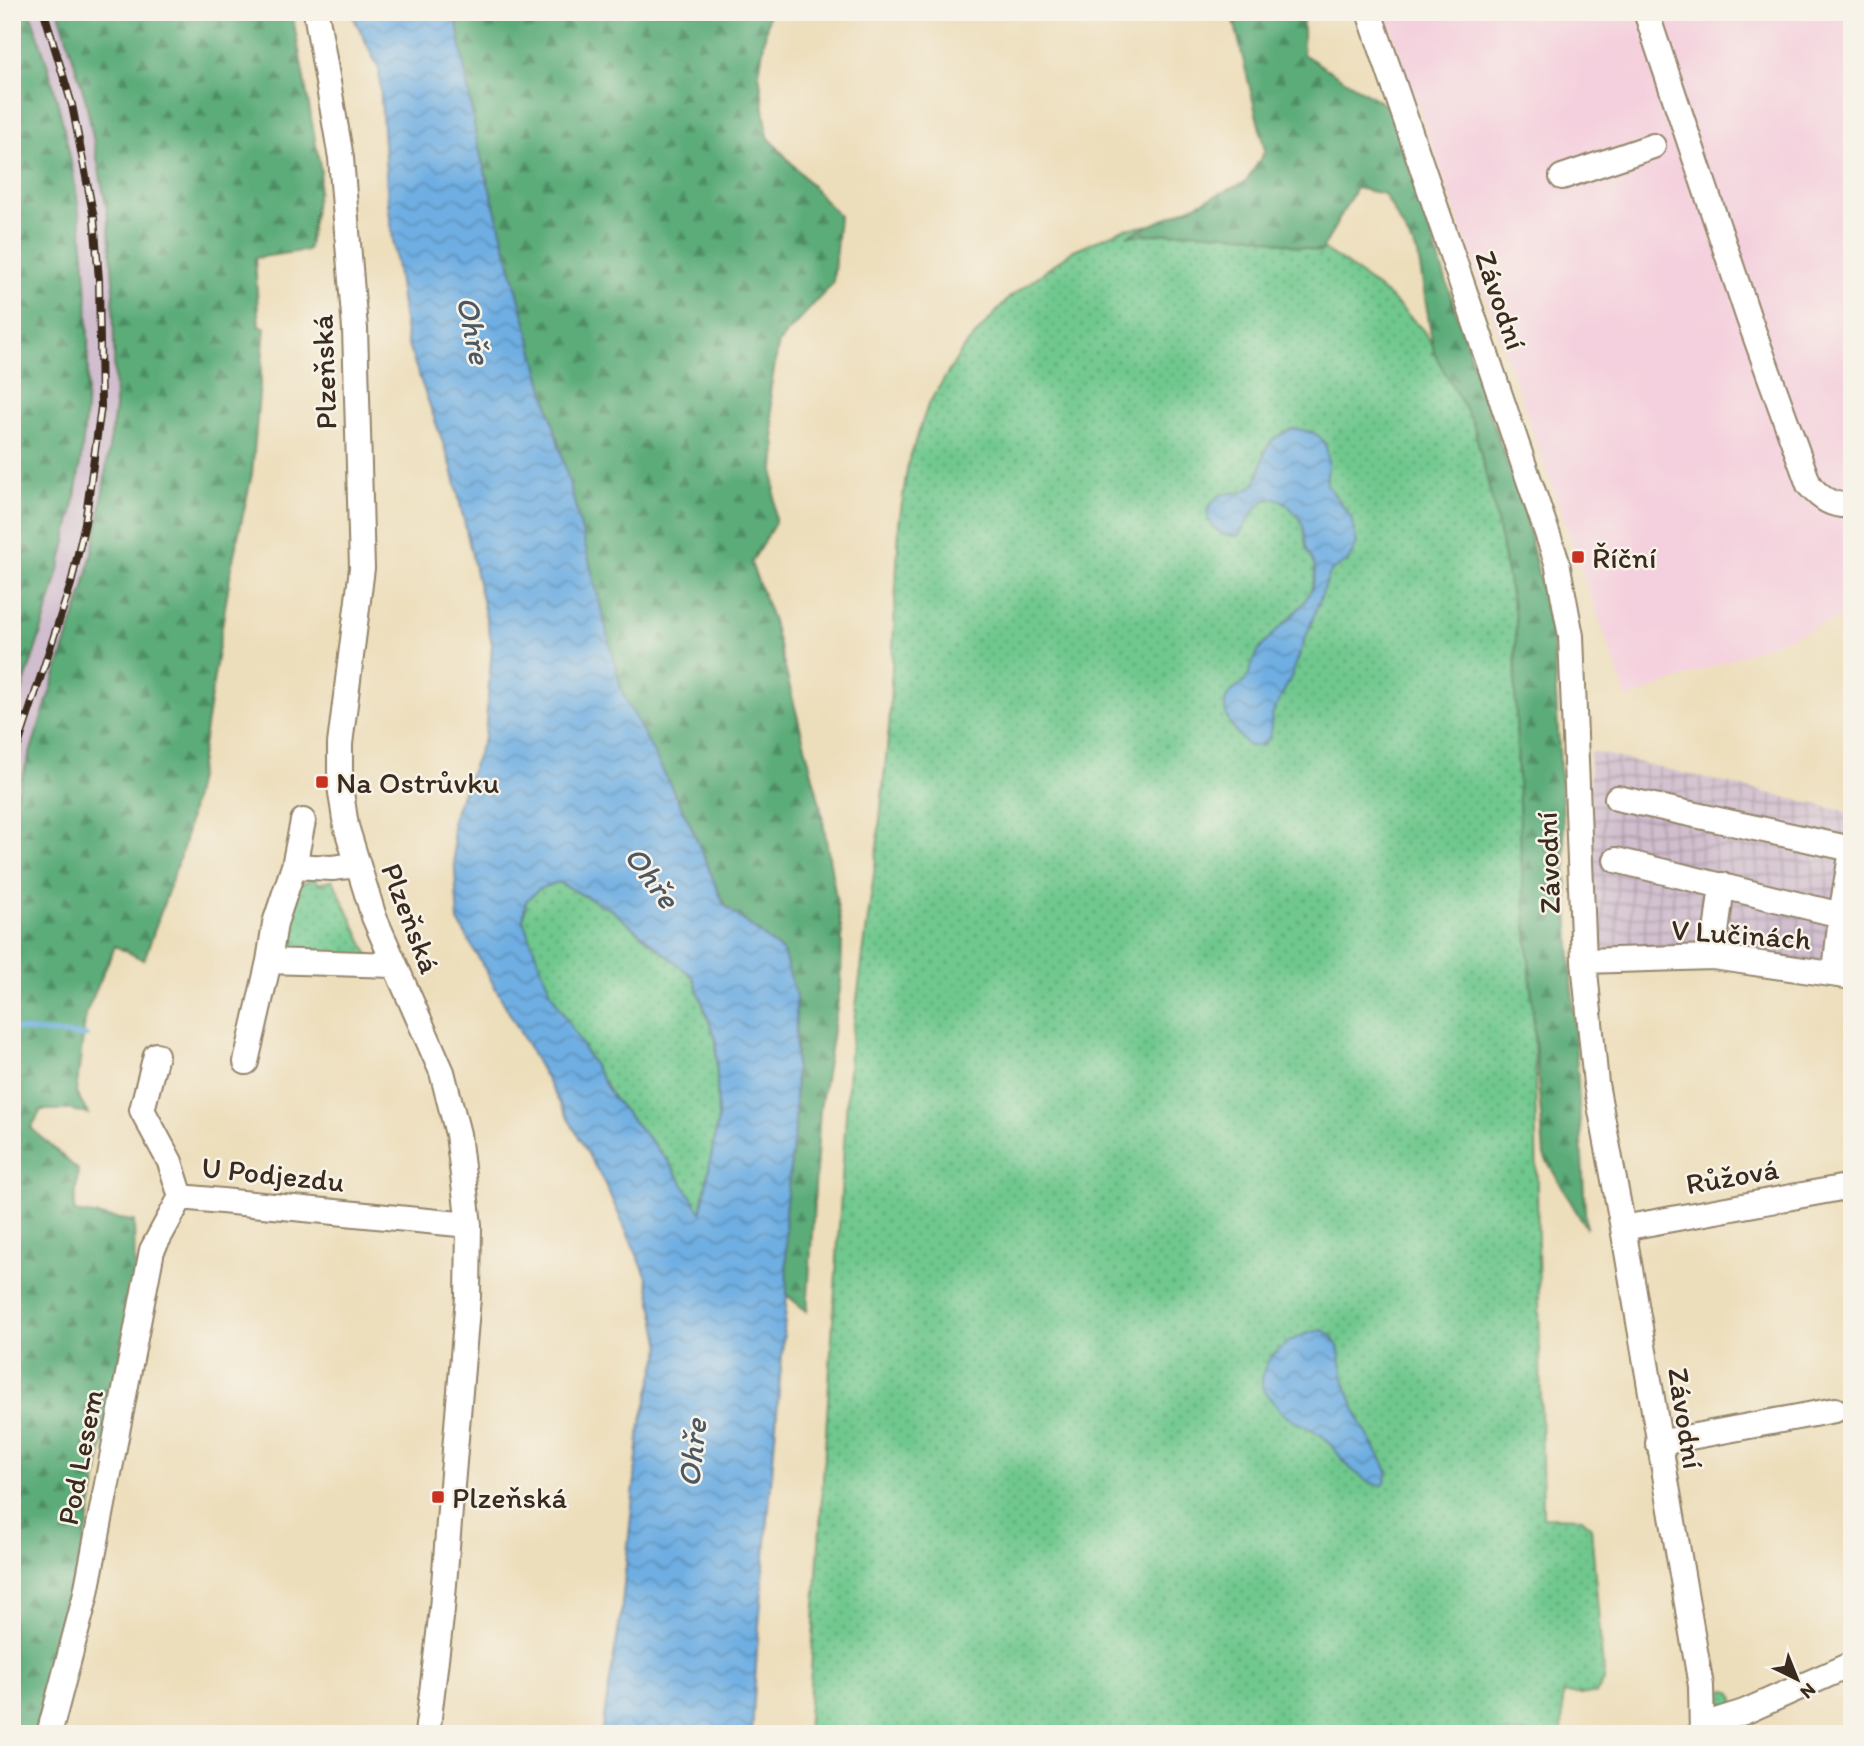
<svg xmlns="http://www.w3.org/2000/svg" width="1864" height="1746" viewBox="0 0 1864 1746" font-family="Itim,sans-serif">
  <defs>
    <pattern id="industrial-grid" width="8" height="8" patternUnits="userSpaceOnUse" patternTransform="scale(1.75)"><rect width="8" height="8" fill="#d0bdcd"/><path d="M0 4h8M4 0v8" fill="none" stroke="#aa9aa6"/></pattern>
    <pattern id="grass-dots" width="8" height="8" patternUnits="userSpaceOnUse" patternTransform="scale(1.75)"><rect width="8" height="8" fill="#70c88e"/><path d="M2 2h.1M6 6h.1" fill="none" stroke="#5da373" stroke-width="1.8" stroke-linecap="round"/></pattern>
    <pattern id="forest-firs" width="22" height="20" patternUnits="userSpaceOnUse" patternTransform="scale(1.75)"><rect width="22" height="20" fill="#5cac79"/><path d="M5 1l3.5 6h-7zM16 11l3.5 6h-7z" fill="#4d8c63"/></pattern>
    <pattern id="water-waves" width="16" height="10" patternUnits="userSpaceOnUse" patternTransform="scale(1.75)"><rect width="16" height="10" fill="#6eaee2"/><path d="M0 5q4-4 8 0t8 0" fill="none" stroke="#5c8eb7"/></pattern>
  </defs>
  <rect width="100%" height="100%" fill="#f7f3e8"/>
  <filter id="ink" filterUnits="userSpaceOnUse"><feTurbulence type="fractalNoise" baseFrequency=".0143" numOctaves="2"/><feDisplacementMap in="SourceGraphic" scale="14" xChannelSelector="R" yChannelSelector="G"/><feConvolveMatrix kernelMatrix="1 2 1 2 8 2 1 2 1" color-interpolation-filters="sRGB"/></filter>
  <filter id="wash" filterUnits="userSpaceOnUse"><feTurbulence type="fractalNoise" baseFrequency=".00686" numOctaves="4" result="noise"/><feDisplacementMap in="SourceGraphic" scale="28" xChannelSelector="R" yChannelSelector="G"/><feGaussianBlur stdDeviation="1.57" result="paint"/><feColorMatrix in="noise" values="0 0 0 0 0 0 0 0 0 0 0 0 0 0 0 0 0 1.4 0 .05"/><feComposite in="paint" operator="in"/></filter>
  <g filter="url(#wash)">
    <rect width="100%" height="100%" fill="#eddebb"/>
    <!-- built -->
    <path fill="#f4cfdd" d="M 1385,12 L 1852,12 L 1852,613 L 1627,699 Z"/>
    <!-- industrial -->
    <path fill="url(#industrial-grid)" d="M 1590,751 L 1852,813 L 1852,965 L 1591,949 Z"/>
    <!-- railway -->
    <path fill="#d0bdcd" d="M 30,12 L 59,12 L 86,101 L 108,216 L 113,279 L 115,408 L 98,525 L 84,588 L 12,808 L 12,720 L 57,581 L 79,466 L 87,406 L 86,281 L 58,108 Z"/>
    <!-- grass -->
    <path fill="url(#grass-dots)" stroke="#567956" stroke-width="2" d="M 1192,219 L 1317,245 L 1345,263 L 1390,297 L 1422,329 L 1445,362 L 1482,434 L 1521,615 L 1524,793 L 1534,1024 L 1543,1517 L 1582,1518 L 1591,1527 L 1604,1681 L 1596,1694 L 1563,1694 L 1562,1734 L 807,1734 L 850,1051 L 876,859 L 889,728 L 899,524 L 908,463 L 928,405 L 962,350 L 1009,298 L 1074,250 L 1124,229 Z
      M 316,878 L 318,884 L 333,880 L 370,958 L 292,956 L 282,931 L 290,926 L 298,896 L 293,887 Z
      M 558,882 L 612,910 L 693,977 L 716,1040 L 718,1119 L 701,1213 L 669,1162 L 613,1098 L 551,993 L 523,920 L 526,901 L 539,889 Z
      M 1728,1690 L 1733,1693 L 1736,1704 L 1729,1706 L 1717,1701 L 1714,1692 Z"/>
    <!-- forest -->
    <path fill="url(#forest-firs)" stroke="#4c6b4c" stroke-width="2" d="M 12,12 L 30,12 C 88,173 105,355 70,523 C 56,590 34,655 12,720 Z
      M 59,12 L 292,12 L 321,172 L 308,250 L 255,258 L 259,327 L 265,327 L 252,474 L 232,564 L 198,777 L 184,845 L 144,960 L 115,946 L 86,1013 L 76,1093 L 88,1114 L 71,1110 L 41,1110 L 31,1128 L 78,1170 L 74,1212 L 134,1221 L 135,1277 L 71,1614 L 41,1734 L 12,1734 L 12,808 L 84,588 L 98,525 L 115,408 L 113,279 L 108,216 L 86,101 Z
      M 455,12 L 769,12 L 759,73 L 768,137 L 839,216 L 833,283 L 779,342 L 770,392 L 776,449 L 774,468 L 775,523 L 751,563 L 772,618 L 820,804 L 842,933 L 841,983 L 820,1109 L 807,1312 L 787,1295 L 785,1210 L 795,1128 L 796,996 L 783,952 L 724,905 L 690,824 L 622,692 L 573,497 L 477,142 Z
      M 1232,12 L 1303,12 L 1303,54 L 1390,108 L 1478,379 L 1526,517 L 1553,642 L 1586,1228 L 1544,1156 L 1521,857 L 1515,691 L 1516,621 L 1495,512 L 1473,423 L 1434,353 L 1418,254 L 1384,194 L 1356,188 L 1321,252 L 1253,236 L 1192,232 L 1127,236 L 1246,182 L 1265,151 Z"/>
    <!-- water -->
    <path fill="url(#water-waves)" stroke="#546c80" stroke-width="2" fill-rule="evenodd" d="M 351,12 L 455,12 L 477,142 L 573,497 L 622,692 L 690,824 L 724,905 L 783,952 L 796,996 L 795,1128 L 785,1210 L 787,1295 L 757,1649 L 752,1734 L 601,1734 L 621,1614 L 640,1427 L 661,1347 L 647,1277 L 606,1186 L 458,921 L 452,819 L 485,736 L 492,644 L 452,468 L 407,342 L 388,203 L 379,69 ZM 558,882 L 612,910 L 693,977 L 716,1040 L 718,1119 L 701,1212 L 669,1162 L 613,1098 L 551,993 L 523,920 L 526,901 L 539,889 Z
      M 1291,429 C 1318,430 1330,438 1328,468 C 1327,474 1326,479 1327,485 L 1351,517 L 1357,544 L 1348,561 L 1332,571 L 1329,575 L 1292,675 L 1272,715 L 1270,735 L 1266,742 L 1260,746 L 1248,746 C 1237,734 1216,712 1229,694 C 1233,689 1241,686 1245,681 C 1251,673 1252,660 1258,652 C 1275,625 1315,608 1315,570 C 1315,562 1307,554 1306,546 C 1302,528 1307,527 1294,512 C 1267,478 1253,514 1238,536 C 1222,537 1209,529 1207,512 C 1221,481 1235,502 1252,486 C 1264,475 1259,453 1272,441 C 1276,436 1285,433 1291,429 Z
      M 1323,1330 L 1333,1337 L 1338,1346 L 1345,1383 L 1361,1423 L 1388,1471 L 1385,1483 L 1381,1486 L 1368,1482 L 1351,1469 L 1323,1436 L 1284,1415 L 1263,1390 C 1256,1356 1294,1334 1323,1330 Z"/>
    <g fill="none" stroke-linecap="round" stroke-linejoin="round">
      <!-- stream -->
      <path stroke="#6eaee2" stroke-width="5" d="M 12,1029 L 86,1036"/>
    </g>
  </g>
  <g filter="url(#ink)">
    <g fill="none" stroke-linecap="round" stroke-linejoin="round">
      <!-- minor casing -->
      <g stroke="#94846c" stroke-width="28">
        <path id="minor" d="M 316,12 L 341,158 L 355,329 L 362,568 L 340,744 L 340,786 L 346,826 L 374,917 L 442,1072 L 458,1134 L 469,1225 L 468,1297 L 451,1497 L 442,1609 L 427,1734
          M 1369,12 L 1557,562 L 1571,636 L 1584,961 L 1596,1084 L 1623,1228 L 1701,1686 L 1702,1734
          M 1646,12 L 1749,319 L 1809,485 C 1821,499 1833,507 1852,505
          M 1562,177 L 1653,146
          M 1617,798 L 1852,849
          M 1616,860 L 1841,915
          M 294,866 L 303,821
          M 1713,957 L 1722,885
          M 269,961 L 275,923 L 294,866 L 332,868 L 356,865
          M 1584,961 L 1713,957 L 1852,977
          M 1835,973 L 1841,915 L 1852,850
          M 156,1055 L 142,1110 L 170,1162 L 181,1197
          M 246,1062 L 269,961 L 393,965
          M 181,1197 L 469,1225
          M 1623,1228 L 1852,1186
          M 1658,1443 L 1835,1410
          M 1703,1725 L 1744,1712 L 1852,1664
          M 49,1734 L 85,1598 L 152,1250 L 181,1197"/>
      </g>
      <!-- minor -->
      <use href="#minor" stroke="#fff" stroke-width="24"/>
      <!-- rail casing -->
      <g stroke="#3b2a1e" stroke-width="8">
        <path id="rail" d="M 12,764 L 71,584 L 85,523 L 101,407 L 99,280 L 94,218 L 72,105 L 44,12"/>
      </g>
      <!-- rail -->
      <use href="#rail" stroke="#f7f3e8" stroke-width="5" stroke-dasharray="16" stroke-linecap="butt"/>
    </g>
  </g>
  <!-- markers -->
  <g fill="#c8321e" stroke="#f7f3e8" stroke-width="2.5">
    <rect x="1571" y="550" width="14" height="14" rx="3.5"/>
    <rect x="315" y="775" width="14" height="14" rx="3.5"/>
    <rect x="431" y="1490" width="14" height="14" rx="3.5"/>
  </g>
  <g text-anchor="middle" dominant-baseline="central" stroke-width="5" stroke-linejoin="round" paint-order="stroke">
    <!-- street labels -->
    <g font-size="30" fill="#3b2a1e" stroke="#f7f3e8">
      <text transform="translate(1501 300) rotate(71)">Závodní</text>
      <text transform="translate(324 372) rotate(-92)">Plzeňská</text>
      <text transform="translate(1548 863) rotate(-92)">Závodní</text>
      <text transform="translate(411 918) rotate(69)">Plzeňská</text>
      <text transform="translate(1741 934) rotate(4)">V Lučinách</text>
      <text transform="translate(273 1174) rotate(6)">U Podjezdu</text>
      <text transform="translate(1732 1176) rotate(-10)">Růžová</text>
      <text transform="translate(1686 1418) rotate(81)">Závodní</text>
      <text transform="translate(80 1457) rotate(-79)">Pod Lesem</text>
    </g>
    <!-- poi labels -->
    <g font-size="30" fill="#3b2a1e" stroke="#f7f3e8" text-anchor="start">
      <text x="1592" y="557">Říční</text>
      <text x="336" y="782">Na Ostrůvku</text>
      <text x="452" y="1497">Plzeňská</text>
    </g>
    <!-- water labels -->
    <g font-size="32" font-style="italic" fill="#4d5863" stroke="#f7f3e8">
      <text transform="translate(474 330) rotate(78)">Ohře</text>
      <text transform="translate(652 877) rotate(53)">Ohře</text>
      <text transform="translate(692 1453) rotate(-84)">Ohře</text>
    </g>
  </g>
  <!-- margin -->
  <rect width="1864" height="1746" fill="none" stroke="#f7f3e8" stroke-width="42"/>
  <!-- north arrow -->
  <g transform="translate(1797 1679) rotate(137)" stroke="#f7f3e8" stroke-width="5" paint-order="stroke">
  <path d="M0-5L12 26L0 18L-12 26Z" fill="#3b2a1e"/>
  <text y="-10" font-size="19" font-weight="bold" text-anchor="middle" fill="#3b2a1e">N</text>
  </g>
</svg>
